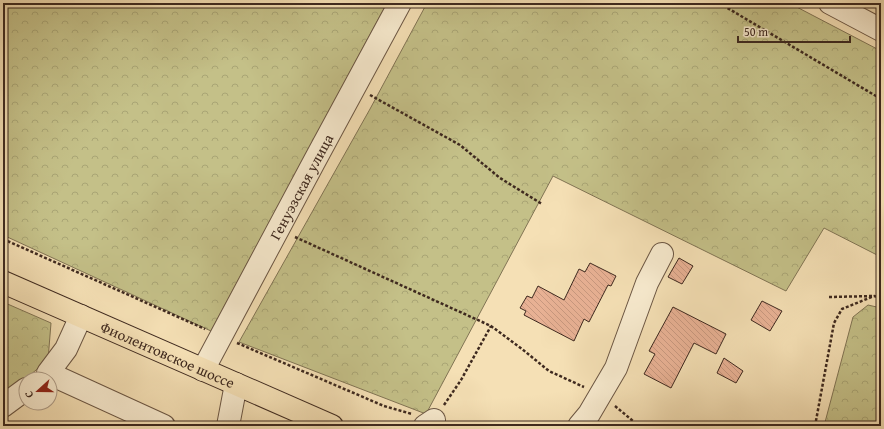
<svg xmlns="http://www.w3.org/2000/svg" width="884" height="429" viewBox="0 0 884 429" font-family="'Gentium Book Plus',serif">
  <defs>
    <pattern id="forest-crowns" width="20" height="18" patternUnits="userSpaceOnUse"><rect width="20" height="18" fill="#c4c088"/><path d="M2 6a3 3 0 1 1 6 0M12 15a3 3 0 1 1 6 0" fill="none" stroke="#a9a575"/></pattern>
    <pattern id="building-back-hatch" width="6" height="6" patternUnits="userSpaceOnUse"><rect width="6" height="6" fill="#e8b194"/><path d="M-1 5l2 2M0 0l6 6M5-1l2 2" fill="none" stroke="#c8987f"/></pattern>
  </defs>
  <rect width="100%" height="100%" fill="#f5e0b5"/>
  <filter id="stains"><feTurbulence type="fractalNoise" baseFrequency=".005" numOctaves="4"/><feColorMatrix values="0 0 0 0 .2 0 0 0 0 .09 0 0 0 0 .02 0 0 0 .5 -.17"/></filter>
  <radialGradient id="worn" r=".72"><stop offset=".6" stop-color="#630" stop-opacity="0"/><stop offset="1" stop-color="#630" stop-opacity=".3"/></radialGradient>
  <!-- forest -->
  <path fill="url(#forest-crowns)" stroke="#817454" d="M 3,3 L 387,3 L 211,331 L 3,235 Z
    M 427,3 L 789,3 L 881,51 L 881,257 L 824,228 L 786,291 L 553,176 L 426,414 L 239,342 L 370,109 Z
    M 3,302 L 51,323 L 48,360 L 17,386 L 3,394 Z
    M 868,305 L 881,308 L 881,426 L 824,426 L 853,317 Z"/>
  <!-- building -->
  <path fill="url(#building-back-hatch)" stroke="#3e291f" d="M 679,258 L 693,266 L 682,284 L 668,277 Z
    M 590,263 L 616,276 L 611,286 L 608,285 L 589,322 L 584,319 L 574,341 L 524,315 L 526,311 L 520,308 L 527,296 L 532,298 L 538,286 L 564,300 L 579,269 L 585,272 Z
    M 762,301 L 782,311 L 770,331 L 751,320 Z
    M 673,307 L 726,334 L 716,354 L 694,343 L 671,388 L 644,374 L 655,354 L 649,351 Z
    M 724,358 L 743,371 L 736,383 L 717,373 Z"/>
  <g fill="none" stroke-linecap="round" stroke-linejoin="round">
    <!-- minor casing -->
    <g stroke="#6c5744" stroke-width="24">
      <g id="minor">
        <path d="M 830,3 L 881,30"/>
        <path d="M 81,316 L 66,349 L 48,373 L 164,426"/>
        <path id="s1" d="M 203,370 L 314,162 L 400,3"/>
        <path d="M 3,406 L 26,389"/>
        <path d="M 228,426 L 236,384"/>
        <path d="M 425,426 L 434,420"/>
        <path d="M 579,426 L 589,414 L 616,368 L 647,283 L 662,254"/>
      </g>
    </g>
    <!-- major casing -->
    <g stroke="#3e291f" stroke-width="24">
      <g id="major">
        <path id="s2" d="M 3,282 L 332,426"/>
      </g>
    </g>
    <!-- path -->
    <path stroke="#3e291f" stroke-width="2.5" stroke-dasharray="3 2" stroke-linecap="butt" d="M 719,3 L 881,99
      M 370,95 L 460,145 L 500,178 L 542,204
      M 295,237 L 491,326 L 522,349 L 549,371 L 584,387
      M 3,239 L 205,329
      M 829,297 L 874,296 L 881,298
      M 237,343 L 384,406 L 412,414
      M 444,405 L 461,380 L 491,326
      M 615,406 L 639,426
      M 815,426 L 834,323 L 842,309 L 874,296"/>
    <!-- minor -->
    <use href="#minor" stroke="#f8ebcf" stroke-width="22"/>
    <!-- major -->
    <use href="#major" stroke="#f5e0b5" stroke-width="22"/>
  </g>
  <g text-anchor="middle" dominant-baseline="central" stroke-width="3" stroke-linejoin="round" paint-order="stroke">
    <!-- street labels -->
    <g font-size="15" fill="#3e291f" stroke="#f8ebcf">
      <text stroke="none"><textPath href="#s1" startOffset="208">Генуэзская улица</textPath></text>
      <text stroke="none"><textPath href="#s2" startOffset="180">Фиолентовское шоссе</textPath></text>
    </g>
  </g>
  <!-- margin -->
  <rect width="884" height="429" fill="none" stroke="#f5e0b5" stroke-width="16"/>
  <rect x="4" y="4" width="876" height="421" fill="none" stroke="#3e291f" stroke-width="2"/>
  <rect x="8" y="8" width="868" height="413" fill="none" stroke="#3e291f"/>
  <!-- north arrow -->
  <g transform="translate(38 391) rotate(249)"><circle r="19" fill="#f8ebcf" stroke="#ae9d89"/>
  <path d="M0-3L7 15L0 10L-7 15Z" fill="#8f2418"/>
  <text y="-6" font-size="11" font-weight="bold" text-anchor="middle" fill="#3e291f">С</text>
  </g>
  <!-- scale -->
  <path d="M738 36v6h112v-6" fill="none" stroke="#3e291f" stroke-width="2"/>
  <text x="744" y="36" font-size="12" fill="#3e291f" stroke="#f8ebcf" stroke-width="3" paint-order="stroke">50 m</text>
  <rect width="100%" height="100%" filter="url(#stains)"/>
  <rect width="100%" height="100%" fill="url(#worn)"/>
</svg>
